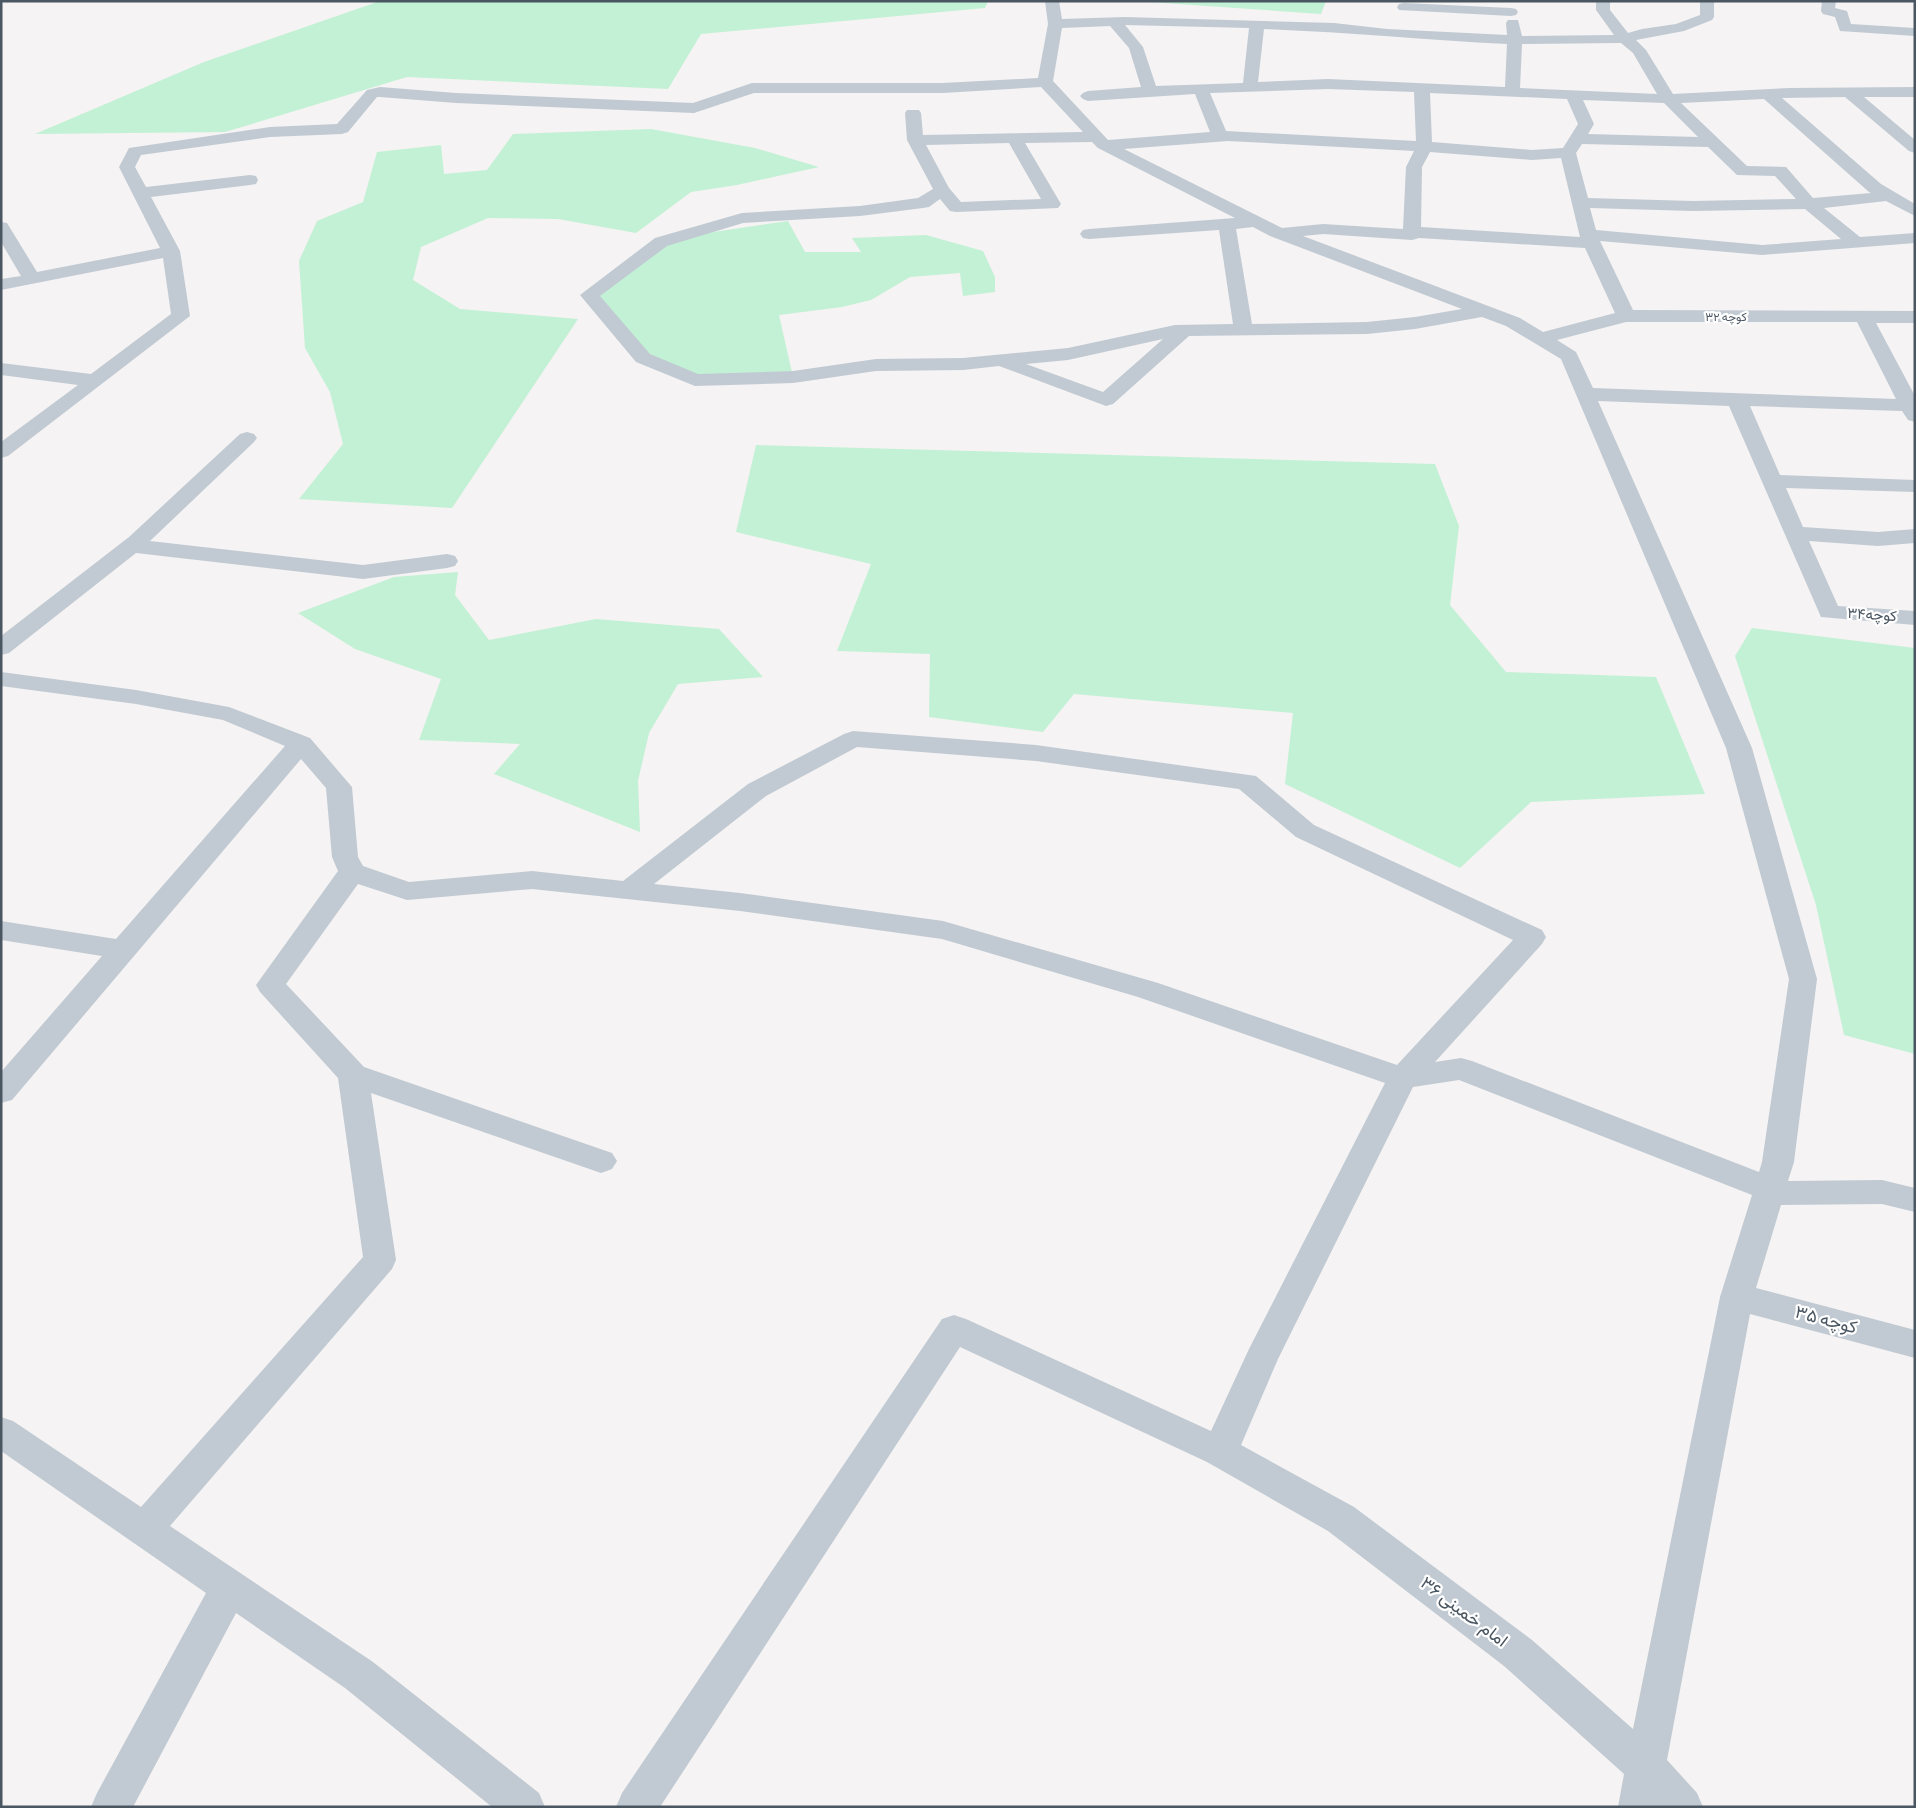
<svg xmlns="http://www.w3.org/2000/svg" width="1916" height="1808" viewBox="0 0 1916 1808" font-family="'Source Sans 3',Vazirmatn,sans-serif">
  <rect width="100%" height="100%" fill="#f5f3f3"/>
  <!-- green -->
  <path fill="#c3f1d5" d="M 380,1 L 988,1 L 985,8 L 701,34 L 668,89 L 407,77 L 225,132 L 35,134 L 204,62 Z
    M 1135,1 L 1326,1 L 1321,14 Z
    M 651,129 L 755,148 L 819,167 L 737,185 L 691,192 L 636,233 L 558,219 L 488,218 L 421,247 L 413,280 L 460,309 L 578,319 L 452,508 L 299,499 L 343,444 L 330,392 L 305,348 L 299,261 L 317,221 L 363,202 L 377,152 L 441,145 L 444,174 L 487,170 L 513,134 Z
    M 788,221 L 805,252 L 861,252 L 852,238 L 926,235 L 983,251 L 995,277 L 995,292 L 963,296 L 960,273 L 910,277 L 871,300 L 842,307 L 779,315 L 793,377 L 695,380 L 643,358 L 589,295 L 673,238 Z
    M 756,445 L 1435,464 L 1459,526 L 1450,605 L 1506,672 L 1656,677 L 1705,794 L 1531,802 L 1460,868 L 1285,784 L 1293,713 L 1074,694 L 1043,732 L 929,717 L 930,654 L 837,651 L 871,564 L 736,532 Z
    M 458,572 L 455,595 L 489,640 L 596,619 L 719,629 L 763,677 L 678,684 L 649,733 L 638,781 L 640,832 L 494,774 L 520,744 L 419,740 L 441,679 L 355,649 L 298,613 L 394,577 Z
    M 1752,628 L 1915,648 L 1915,1054 L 1844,1035 L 1816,905 L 1735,656 Z"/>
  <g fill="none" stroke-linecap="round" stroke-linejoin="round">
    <!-- minor -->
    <path fill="#c1cad2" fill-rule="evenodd" d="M 1045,1 L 1059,1 L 1062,19 L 1125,17 L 1334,23 L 1387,29 L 1507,35 L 1506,23 L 1508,20 L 1518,20 L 1522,36 L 1614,35 L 1596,10 L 1596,1 L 1610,1 L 1610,10 L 1628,33 L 1642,29 L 1676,24 L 1700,15 L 1700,1 L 1714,1 L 1714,17 L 1712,20 L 1684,31 L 1636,40 L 1646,50 L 1673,94 L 1790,88 L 1915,87 L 1915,97 L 1864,97 L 1915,140 L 1915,153 L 1909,151 L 1845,97 L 1782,98 L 1881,184 L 1915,204 L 1915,216 L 1886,201 L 1824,208 L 1860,237 L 1915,233 L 1915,243 L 1762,255 L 1600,241 L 1633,310 L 1915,311 L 1915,323 L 1876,323 L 1915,396 L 1915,422 L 1908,420 L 1902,411 L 1750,406 L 1780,475 L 1915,480 L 1915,492 L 1786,488 L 1803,527 L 1878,532 L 1915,529 L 1915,543 L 1878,546 L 1809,541 L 1838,606 L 1915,611 L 1915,625 L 1821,617 L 1729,406 L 1598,401 L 1752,748 L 1817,979 L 1794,1162 L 1788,1181 L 1882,1180 L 1915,1188 L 1915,1212 L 1882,1204 L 1781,1205 L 1756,1288 L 1915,1330 L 1915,1358 L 1750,1314 L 1667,1760 L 1697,1793 L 1703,1807 L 1618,1807 L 1624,1774 L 1504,1666 L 1328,1531 L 1207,1462 L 960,1347 L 660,1807 L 616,1807 L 622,1793 L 942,1319 L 954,1315 L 966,1319 L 1211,1431 L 1249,1349 L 1385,1083 L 1138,997 L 942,939 L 740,911 L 532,889 L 407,900 L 358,884 L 286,984 L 364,1067 L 612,1153 L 617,1161 L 612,1169 L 601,1173 L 371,1093 L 396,1260 L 392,1269 L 170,1526 L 373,1662 L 539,1793 L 545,1807 L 492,1807 L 345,1688 L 236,1613 L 133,1807 L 91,1807 L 97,1793 L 206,1593 L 1,1451 L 1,1417 L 13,1421 L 141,1507 L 363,1257 L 338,1078 L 260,992 L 256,985 L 338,871 L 332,857 L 326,788 L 301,759 L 12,1100 L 1,1103 L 1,1072 L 102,956 L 1,940 L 1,921 L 116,939 L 285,746 L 223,720 L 136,704 L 1,686 L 1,672 L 136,690 L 229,707 L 310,738 L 352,787 L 358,857 L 363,866 L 409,882 L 532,871 L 623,881 L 748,784 L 844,734 L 853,731 L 1036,745 L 1256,776 L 1314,825 L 1542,930 L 1546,937 L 1542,944 L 1435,1062 L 1461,1058 L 1472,1061 L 1759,1172 L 1762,1162 L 1789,979 L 1726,748 L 1561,359 L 1506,326 L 1482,317 L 1415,329 L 1367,334 L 1189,336 L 1113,404 L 1106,406 L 999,366 L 963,370 L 876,371 L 793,383 L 695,386 L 636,362 L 580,295 L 655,238 L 742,213 L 860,206 L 918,198 L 933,189 L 907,140 L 905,113 L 907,110 L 919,110 L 921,113 L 923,135 L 1083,132 L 1041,87 L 943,93 L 754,93 L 694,113 L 456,103 L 380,97 L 377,97 L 348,132 L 342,134 L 270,137 L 141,155 L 135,167 L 146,187 L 250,175 L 256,176 L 258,180 L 256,184 L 250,185 L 151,197 L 180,251 L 190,316 L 8,456 L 1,458 L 1,442 L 78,385 L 1,375 L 1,363 L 91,374 L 171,314 L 163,258 L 1,290 L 1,279 L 21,276 L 1,242 L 1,222 L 7,223 L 37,272 L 160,248 L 119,167 L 129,148 L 270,127 L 337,124 L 367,90 L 380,87 L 456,93 L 693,103 L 752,83 L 943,83 L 1038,78 L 1048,24 ZM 1125,25 L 1249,28 L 1243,83 L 1156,86 L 1143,47 ZM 1110,26 L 1129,48 L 1141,87 L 1088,91 L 1083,93 L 1080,96 L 1083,99 L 1088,101 L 1195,94 L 1210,132 L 1108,140 L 1053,81 L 1062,28 ZM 1264,29 C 1345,32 1426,40 1507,44 L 1505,87 L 1328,79 L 1258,82 ZM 1621,43 L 1633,53 L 1657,94 L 1520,88 L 1522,44 ZM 1328,89 L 1414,92 L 1416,141 L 1226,131 L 1210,93 ZM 1430,93 L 1567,99 L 1578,124 L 1563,148 L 1532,150 L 1432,142 ZM 1764,99 L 1869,192 L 1871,193 L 1813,198 L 1786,167 L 1747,166 L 1681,103 ZM 1583,100 L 1664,103 L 1698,137 L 1588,134 L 1594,124 ZM 1228,141 L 1414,151 L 1406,167 L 1403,229 L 1323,224 L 1282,228 L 1124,149 ZM 1092,142 L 1098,148 L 1235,218 L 1089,229 L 1083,230 L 1080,234 L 1083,238 L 1089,239 L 1219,230 L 1233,324 L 1175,325 L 1068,348 L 963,358 L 876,359 L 793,371 L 698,374 L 650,354 L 600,296 L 667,246 L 743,223 L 860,216 L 923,208 L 929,207 L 940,199 L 950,211 L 956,212 L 1058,208 L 1061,204 L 1025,143 ZM 1009,143 L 1041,199 L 961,202 L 949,188 L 926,145 ZM 1582,144 L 1708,147 L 1737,175 L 1775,176 L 1796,199 L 1693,201 L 1588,198 L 1576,153 ZM 1430,152 L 1532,160 L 1561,158 L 1580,237 L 1421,227 L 1422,167 ZM 1590,208 L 1693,211 L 1805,209 L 1841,239 L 1762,245 L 1596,230 ZM 1253,227 L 1270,236 L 1462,309 L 1415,317 L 1367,322 L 1252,324 L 1236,229 ZM 1323,234 L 1412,240 L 1419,238 L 1585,248 L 1615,313 L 1543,332 L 1520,318 L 1303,236 ZM 1626,322 L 1857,322 L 1896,399 L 1593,388 L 1576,352 L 1557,340 ZM 1163,339 L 1103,392 L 1026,364 L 1068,360 ZM 857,747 L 1036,761 L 1239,789 L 1296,837 L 1513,940 L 1397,1065 L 1158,983 L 943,921 L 740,893 L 654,884 L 766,796 ZM 1459,1080 L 1752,1195 L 1720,1297 L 1633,1729 L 1532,1640 L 1354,1507 L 1241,1445 L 1278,1359 L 1413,1087 Z
      M 1822,1 L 1836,1 L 1835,8 L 1847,11 L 1851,24 L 1915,28 L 1915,36 L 1840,31 L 1835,17 L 1823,14 L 1821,11 Z
      M 1404,3 L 1511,8 L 1516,9 L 1518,12 L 1516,15 L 1511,16 L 1399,10 L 1397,7 L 1399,4 Z
      M 247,432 L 254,434 L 257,438 L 254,442 L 150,541 L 363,565 L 447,554 L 455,556 L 458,561 L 455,566 L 447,568 L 363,579 L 136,553 L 9,653 L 1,655 L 1,636 L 129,537 L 240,434 Z"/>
  </g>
  <g text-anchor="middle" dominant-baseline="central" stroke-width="4.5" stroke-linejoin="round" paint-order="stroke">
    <!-- far-street labels -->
    <g font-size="12" fill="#4a5661" stroke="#fff">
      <text x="1726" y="317">کوچه ۳۲</text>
    </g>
    <!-- street labels -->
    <g font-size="15" fill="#4a5661" stroke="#fff">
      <text transform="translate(1872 615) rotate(4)">کوچه۳۴</text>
    </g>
    <!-- near-street labels -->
    <g font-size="18" fill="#4a5661" stroke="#fff">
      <text transform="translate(1826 1320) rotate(15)">کوچه ۳۵</text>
      <text transform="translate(1464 1612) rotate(37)">۳۶ امام خمینی</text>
    </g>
  </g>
  <!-- border -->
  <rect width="1916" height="1808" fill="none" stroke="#4a5661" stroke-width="5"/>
</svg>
